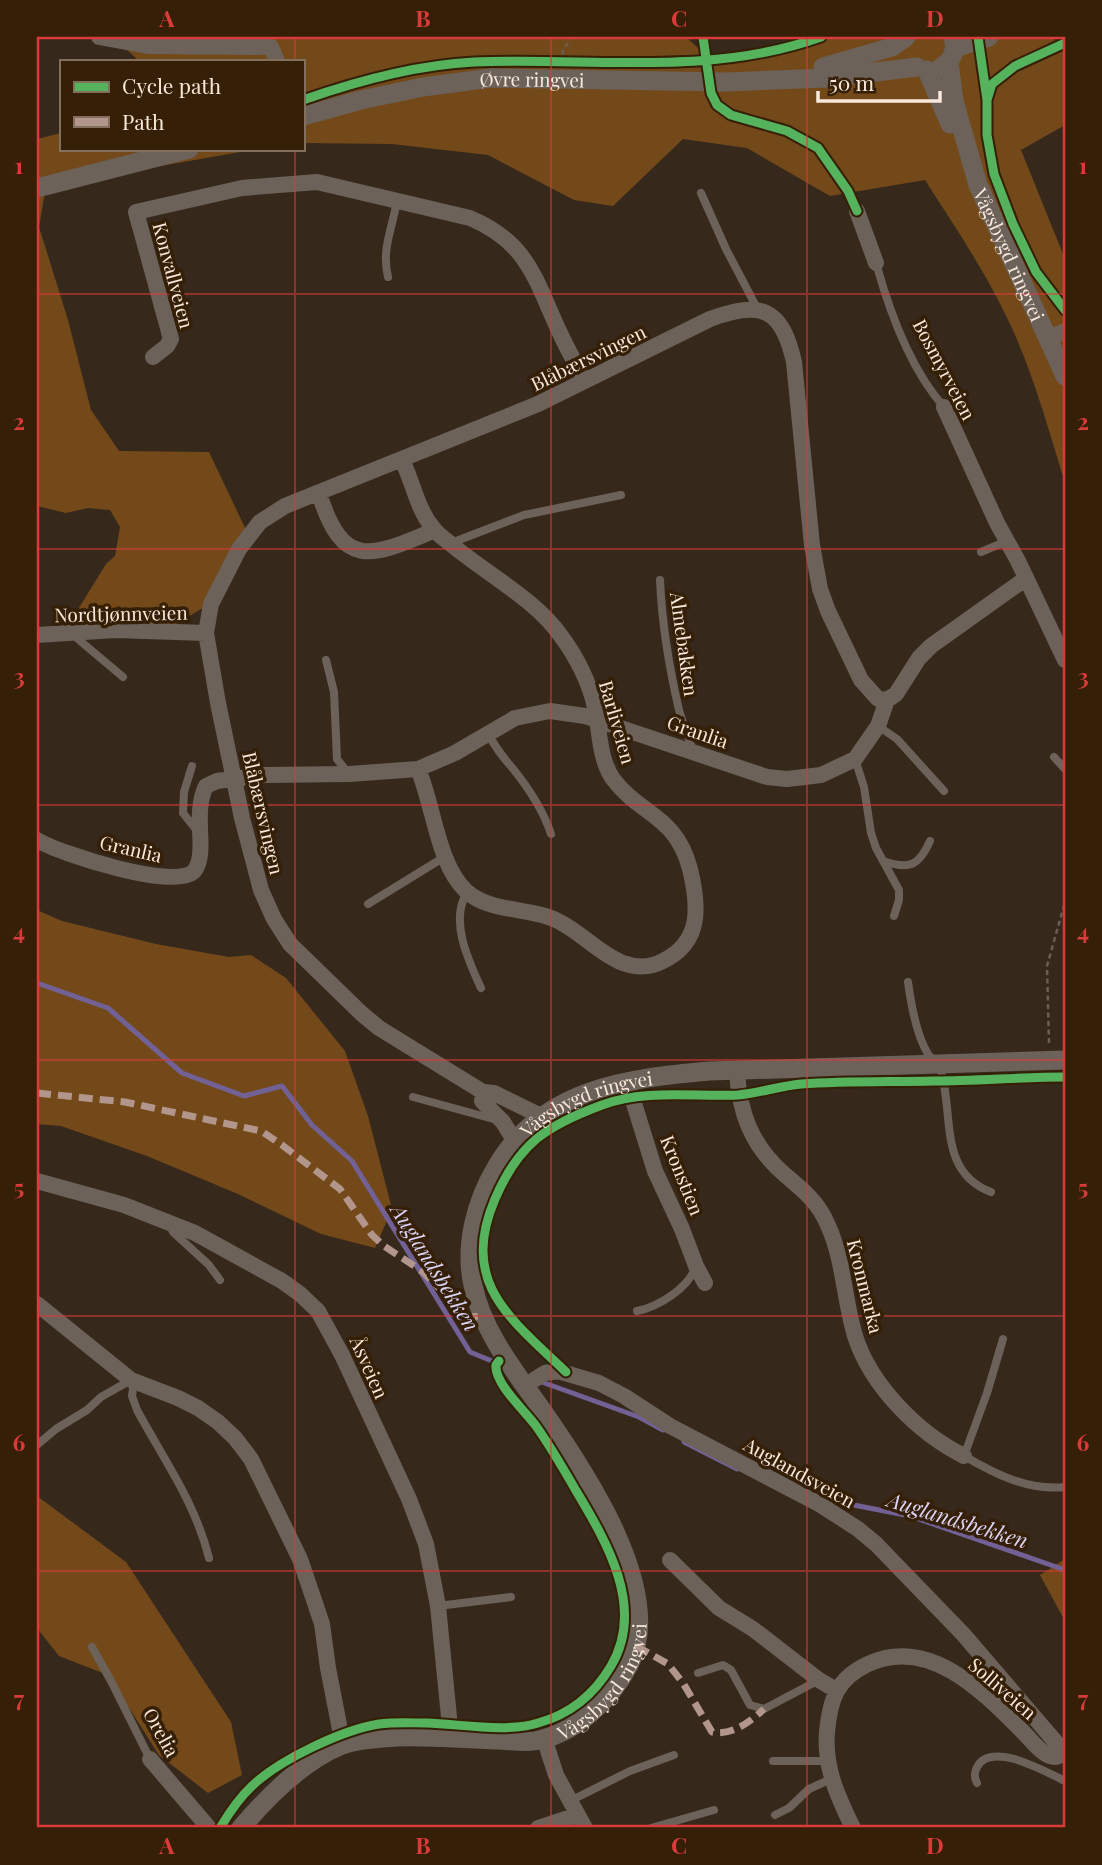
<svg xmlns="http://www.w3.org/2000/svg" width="1102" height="1865" viewBox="0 0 1102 1865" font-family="'Playfair Display',serif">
  <rect width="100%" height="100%" fill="#36291c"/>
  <!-- forest -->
  <path fill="#73491a" d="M 113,37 L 139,45 L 242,41 L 255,37 L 686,37 L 709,58 L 793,47 L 794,37 L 1052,37 L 1065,52 L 1065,125 L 1021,150 L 1065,259 L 1065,483 C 1049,431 1033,373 1010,324 C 987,274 955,227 925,180 L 830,196 L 747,148 L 683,139 L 613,206 L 574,200 L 488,155 L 392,144 L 303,143 L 303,61 L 188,61 L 137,59 Z
    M 61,133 L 61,149 L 257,149 L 46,186 L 39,227 L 68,320 L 91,410 L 119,451 L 209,452 L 247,532 L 211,603 L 156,636 L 61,637 L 106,564 L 115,556 L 120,527 L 110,510 L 88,508 L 66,513 L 37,506 L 37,139 Z
    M 37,910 L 62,921 L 156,944 L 229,957 L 251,955 L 286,978 L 345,1051 L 368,1116 L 392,1209 L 375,1248 L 321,1234 L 238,1194 L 147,1156 L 61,1126 L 37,1124 Z
    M 37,1496 L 126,1562 L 231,1722 L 242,1775 L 208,1793 L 159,1755 L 108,1675 L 59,1656 L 37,1628 Z
    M 1065,1559 L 1065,1621 L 1040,1575 Z"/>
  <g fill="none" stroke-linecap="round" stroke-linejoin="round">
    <!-- stream -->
    <path stroke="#716195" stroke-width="5" d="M 37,983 L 108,1008 L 182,1073 L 244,1096 L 282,1086 L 312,1125 L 352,1161 L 470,1352 L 504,1366
      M 539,1381 L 639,1417 L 663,1430
      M 684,1442 L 737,1469
      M 823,1499 L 910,1516 L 1065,1570"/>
    <!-- path -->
    <path stroke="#695f56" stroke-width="2.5" stroke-dasharray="5 3.5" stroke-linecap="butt" d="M 562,63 L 563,50 L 572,37
      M 1049,1043 L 1047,966 L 1065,902"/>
    <!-- service -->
    <path stroke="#6c6259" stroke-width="8" d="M 701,193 L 726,249 L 758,310
      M 876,263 C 889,310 911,370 944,407
      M 388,277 C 381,249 393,227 397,200
      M 451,543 L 524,515 L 621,495
      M 981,552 L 1007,541
      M 660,580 C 662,625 669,667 679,710 C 683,724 689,738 693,752
      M 72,634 L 123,677
      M 326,660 L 334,692 L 337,759 L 347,772
      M 878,726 L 897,739 L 944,791
      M 488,733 C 495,748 504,758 514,770 C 530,790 543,810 551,834
      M 1054,757 L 1065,769
      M 855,759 L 864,787 L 871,833 L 876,848 L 899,890 L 899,900 L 894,916
      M 192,766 L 184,792 L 183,813 L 199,833
      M 883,861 C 909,870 919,866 930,841
      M 467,893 C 449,920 469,962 481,988
      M 368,904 L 446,856
      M 908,982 C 911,1004 916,1035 928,1054 C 933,1061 938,1063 941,1071 C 954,1115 938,1172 991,1192
      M 413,1097 L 497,1120
      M 170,1225 L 173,1232 L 209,1265 L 220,1280
      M 637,1311 C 658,1307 689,1288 696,1266
      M 1003,1339 L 987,1393 L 964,1456 C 995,1474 1028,1491 1065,1487
      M 134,1381 L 132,1396 L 137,1410 C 164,1460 195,1502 209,1558
      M 37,1445 L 56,1429 L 87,1410 L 101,1397 L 131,1380
      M 438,1606 L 511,1597
      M 92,1647 L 111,1681 L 150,1759
      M 698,1673 L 723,1665 L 731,1670 L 750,1705 L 764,1709 L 819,1680
      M 773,1761 L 827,1761
      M 977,1783 C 974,1777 974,1773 977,1767 C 991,1740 1046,1772 1065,1781
      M 570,1801 L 630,1771 L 674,1755
      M 775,1815 L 789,1808 L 809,1789 L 831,1779
      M 651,1828 L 714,1810"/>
    <!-- minor -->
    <path stroke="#6c6259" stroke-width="16" d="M 99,37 L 148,46 L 271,47 L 277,61
      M 857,211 L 876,263
      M 1049,338 L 1065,331
      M 153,357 L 167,346 L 171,339 L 136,212 L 242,188 L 317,182 L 470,218 C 529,243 535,280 560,333 C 567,349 577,365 584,381
      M 944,407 L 997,523 L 1018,561 L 1065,660
      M 402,460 C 413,482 417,509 433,528 C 438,535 445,539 452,545 C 487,574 536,600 561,636 C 576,656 590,683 595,708 C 600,731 599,759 613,779 C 641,816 676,815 690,869 C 699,906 702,942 663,961 C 650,968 637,968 623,963 C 598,953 580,931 556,920 C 529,907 490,913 466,891 C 437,863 434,806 418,769
      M 319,493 C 343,572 373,556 435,530
      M 37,635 L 115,630 L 206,633
      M 37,840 C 58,853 180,893 195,870 C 208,851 192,814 206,786 L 217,781 L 265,775 L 349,774 L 418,769 L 455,753 L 515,718 L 550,711 L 585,716 L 767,777 L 787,779 L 821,775 L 855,759 L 878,726 L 887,700 L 896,694 L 919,658 L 931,646 L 1025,579
      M 737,1071 C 739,1113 752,1146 784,1174 C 799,1187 815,1199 824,1217 C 844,1255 843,1296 855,1336 C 871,1386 918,1433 964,1456
      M 627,1081 L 655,1171 L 682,1229 L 696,1266 L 705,1283
      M 483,1092 L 482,1101 L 503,1122 L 514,1140
      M 543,1117 L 494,1093 L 483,1092 L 379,1028 L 361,1013 L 290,944 L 274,919 L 261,890 L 242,818 L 218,703 L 206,633 L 211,604 L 239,549 L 260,522 L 285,506 L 538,404 L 710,319 C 761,300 782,308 794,362 L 812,545 L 820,589 L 828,611 L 861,680 L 878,699 L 887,700
      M 37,1181 L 124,1205 L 195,1233 L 282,1281 L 300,1294 L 318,1311 L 342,1355 L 409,1499 L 426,1544 L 438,1606 L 451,1737
      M 37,1304 L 131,1380 L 178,1398 L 198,1408 L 218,1422 L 235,1438 L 251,1459 L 300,1559 L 315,1603 L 322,1624 L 328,1668 L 343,1745
      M 524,1386 L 545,1373 L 558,1371 L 599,1383 L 624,1396 L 670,1426 L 819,1504 L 858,1529 L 876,1544 L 963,1634 L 1065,1753
      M 670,1560 L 719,1608 L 753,1629 L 819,1680 L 836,1690
      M 544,1738 L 556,1775 L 585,1828
      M 150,1759 L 209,1828
      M 538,1828 L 577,1815
      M 853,1828 C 838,1797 824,1768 827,1732 C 830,1700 836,1679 868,1664 C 931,1635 985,1694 1026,1735 C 1033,1742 1044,1757 1055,1757 C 1059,1757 1062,1754 1065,1753"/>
    <!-- tertiary -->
    <g stroke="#6c6259" stroke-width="19">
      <path d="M 955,48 L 989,37"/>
      <path id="s1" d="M 949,62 L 954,101 L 978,185 L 1065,376"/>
      <path d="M 823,67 L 892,47 L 906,37"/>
      <path d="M 940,68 C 953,61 957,50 953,37"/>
      <path d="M 927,70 L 950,124"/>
      <path id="s2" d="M 303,116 L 361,100 L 423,87 L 491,78 L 726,82 L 827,78 L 917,67"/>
      <path d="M 37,188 L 189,149"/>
      <path id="s3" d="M 241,1828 C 268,1796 303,1761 342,1745 C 358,1739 380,1738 397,1737 C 431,1736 464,1739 497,1740 C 509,1740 523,1743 534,1741 C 575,1734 610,1701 629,1665 C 667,1592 584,1470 542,1410 C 516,1373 482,1331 473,1285 C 464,1245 476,1201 497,1166 C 543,1088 628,1078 710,1071 L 1065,1060"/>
    </g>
    <!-- quiet -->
    <path stroke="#b2968c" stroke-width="7" stroke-dasharray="14 7" stroke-linecap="butt" d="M 37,1093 L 125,1102 L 261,1131 L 282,1145 L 340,1189 L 372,1235 L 384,1246 L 422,1271 L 463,1312 L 469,1317 L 483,1316
      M 636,1646 L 668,1664 L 683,1683 L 712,1732 C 732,1736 750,1722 764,1709"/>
    <!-- cycleway casing -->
    <g stroke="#351f07" stroke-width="13">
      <path id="cycleway" d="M 703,37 L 711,93 L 717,105 L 731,115 L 787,131 L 818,148 L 848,191 L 857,211
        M 978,37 L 987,100 L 987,135 L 994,174 L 1013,224 L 1036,272 L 1065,310
        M 303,100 C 357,81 416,65 474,62 C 589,57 710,77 821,37
        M 987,100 L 992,84 L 1015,66 L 1065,43
        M 566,1372 C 510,1318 459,1283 495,1199 C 519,1143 546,1126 602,1105 C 645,1089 694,1097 738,1095 C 759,1093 780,1086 801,1084 C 845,1081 889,1082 933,1081 C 977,1081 1021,1077 1065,1077
        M 220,1828 C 229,1813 239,1798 252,1786 C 279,1760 342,1730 379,1724 C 395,1722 411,1723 427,1723 C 460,1724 507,1733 538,1723 C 571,1714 594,1695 611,1666 C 646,1607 606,1541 575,1489 C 563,1468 550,1446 536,1426 C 525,1411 494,1383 496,1365 L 499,1361"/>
    </g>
    <!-- cycleway -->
    <use href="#cycleway" stroke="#56b35d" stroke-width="9"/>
  </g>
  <!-- grid -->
  <path fill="none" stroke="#d93b3a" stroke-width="2" stroke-opacity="0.55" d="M 295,37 L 295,61M 551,37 L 551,1828M 807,37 L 807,1828M 295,149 L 295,1828M 37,294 L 1065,294M 37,549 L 1065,549M 37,805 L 1065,805M 37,1060 L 1065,1060M 37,1316 L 1065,1316M 37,1571 L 1065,1571"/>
  <g text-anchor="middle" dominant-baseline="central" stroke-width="7" stroke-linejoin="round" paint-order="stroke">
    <!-- street labels -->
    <g font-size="19" fill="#f8e9db" stroke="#351f07">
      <text stroke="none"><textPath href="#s2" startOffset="233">Øvre ringvei</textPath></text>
      <text stroke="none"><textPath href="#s1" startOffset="203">Vågsbygd ringvei</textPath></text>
      <text transform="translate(174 275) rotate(75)">Konvallveien</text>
      <text transform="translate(588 357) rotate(-26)">Blåbærsvingen</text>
      <text transform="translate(945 369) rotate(62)">Bosmyrveien</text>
      <text transform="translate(121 613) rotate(-1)">Nordtjønnveien</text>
      <text transform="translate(685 644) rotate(82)">Almebakken</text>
      <text transform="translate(618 722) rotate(74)">Barliveien</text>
      <text transform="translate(698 731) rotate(19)">Granlia</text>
      <text transform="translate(264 813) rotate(77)">Blåbærsvingen</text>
      <text transform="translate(131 848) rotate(13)">Granlia</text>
      <text stroke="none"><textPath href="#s3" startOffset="1113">Vågsbygd ringvei</textPath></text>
      <text transform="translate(683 1175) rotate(68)">Kronstien</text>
      <text transform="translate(866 1286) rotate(76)">Kronmarka</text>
      <text transform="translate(370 1367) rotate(66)">Åsveien</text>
      <text transform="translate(800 1472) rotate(29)">Auglandsveien</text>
      <text stroke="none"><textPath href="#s3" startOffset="422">Vågsbygd ringvei</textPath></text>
      <text transform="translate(1003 1688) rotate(41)">Solliveien</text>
      <text transform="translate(162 1732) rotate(61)">Orelia</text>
    </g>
    <!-- water labels -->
    <g font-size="21" font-style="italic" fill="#dbd3f6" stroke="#351f07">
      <text transform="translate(436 1267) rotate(58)">Auglandsbekken</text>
      <text transform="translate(958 1519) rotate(17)">Auglandsbekken</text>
    </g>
  </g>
  <!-- border -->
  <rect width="1102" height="1865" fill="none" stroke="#351f07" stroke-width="77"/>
  <!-- legend -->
  <rect x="60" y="60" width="245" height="91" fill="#351f07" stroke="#83705c" stroke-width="2"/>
  <rect x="74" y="82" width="35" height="10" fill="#56b35d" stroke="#83705c" stroke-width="2"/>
  <text x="122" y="94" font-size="21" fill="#f8e9db">Cycle path</text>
  <rect x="74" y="117" width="35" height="10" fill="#b2968c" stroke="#83705c" stroke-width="2"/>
  <text x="122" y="130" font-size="21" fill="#f8e9db">Path</text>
  <!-- scale -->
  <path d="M818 91v10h122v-10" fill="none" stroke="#f8e9db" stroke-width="3.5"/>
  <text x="829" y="91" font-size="21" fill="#f8e9db" stroke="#351f07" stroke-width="5" paint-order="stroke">50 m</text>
  <rect x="38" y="38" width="1026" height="1788" fill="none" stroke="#d93b3a" stroke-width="2.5"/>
  <g font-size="23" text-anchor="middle" font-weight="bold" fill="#d93b3a">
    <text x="167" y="27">A</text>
    <text x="423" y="27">B</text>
    <text x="679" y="27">C</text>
    <text x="935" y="27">D</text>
    <text x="19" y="174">1</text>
    <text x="1083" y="174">1</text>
    <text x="19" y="430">2</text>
    <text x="1083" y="430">2</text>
    <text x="19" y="685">3</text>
    <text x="1083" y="685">3</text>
    <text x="19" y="940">4</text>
    <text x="1083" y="940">4</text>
    <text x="19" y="1196">5</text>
    <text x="1083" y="1196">5</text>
    <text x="19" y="1451">6</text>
    <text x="1083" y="1451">6</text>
    <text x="19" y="1707">7</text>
    <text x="1083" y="1707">7</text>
    <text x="167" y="1854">A</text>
    <text x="423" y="1854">B</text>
    <text x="679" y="1854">C</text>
    <text x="935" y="1854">D</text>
  </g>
</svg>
